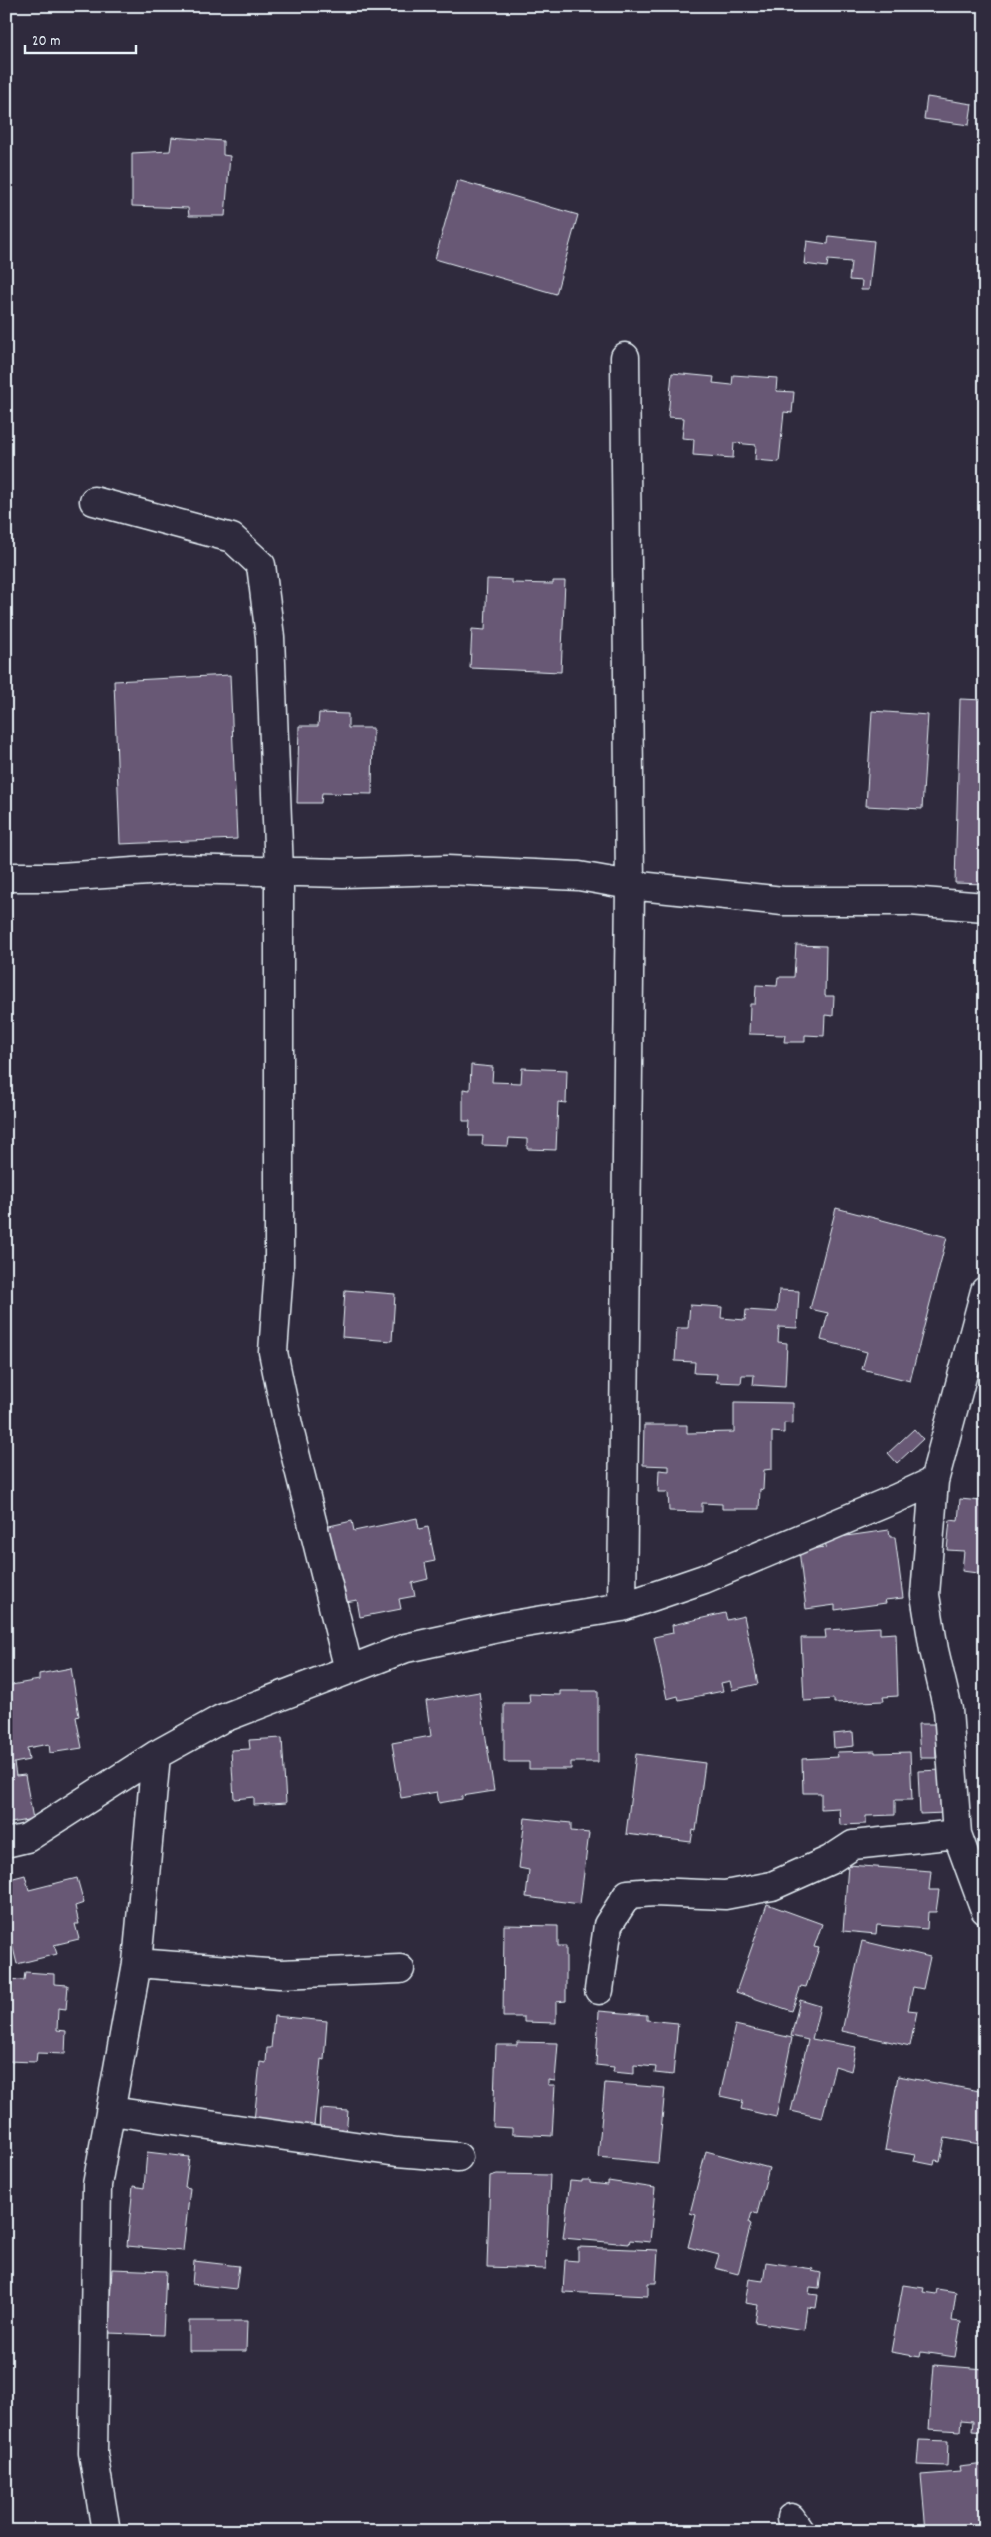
<svg xmlns="http://www.w3.org/2000/svg" width="991" height="2537" viewBox="0 0 991 2537" font-family="Dekko,sans-serif">
  <rect width="100%" height="100%" fill="#2f2a3d"/>
  <filter id="ink" filterUnits="userSpaceOnUse"><feTurbulence type="fractalNoise" baseFrequency=".02" numOctaves="2"/><feDisplacementMap in="SourceGraphic" scale="10" xChannelSelector="R" yChannelSelector="G"/><feConvolveMatrix kernelMatrix="1 2 1 2 8 2 1 2 1" color-interpolation-filters="sRGB"/></filter>
  <g filter="url(#ink)">
    <!-- building -->
    <path fill="#675974" stroke="#e8f1f8" d="M 927,97 L 972,104 L 969,125 L 924,119 Z
      M 172,137 L 223,141 L 223,155 L 230,156 L 225,216 L 189,216 L 188,208 L 132,206 L 132,153 L 170,151 Z
      M 457,180 L 578,215 L 556,294 L 435,259 Z
      M 829,236 L 874,241 L 869,290 L 861,290 L 862,281 L 849,280 L 851,262 L 828,260 L 827,267 L 804,264 L 807,241 L 828,244 Z
      M 672,373 L 714,377 L 713,383 L 732,385 L 733,375 L 777,378 L 776,391 L 794,392 L 792,413 L 784,412 L 779,462 L 755,460 L 756,445 L 734,443 L 733,458 L 693,455 L 694,439 L 682,438 L 684,418 L 668,417 Z
      M 487,579 L 512,580 L 512,583 L 553,584 L 553,581 L 565,581 L 561,672 L 470,668 L 472,629 L 485,630 Z
      M 230,675 L 237,839 L 120,844 L 114,681 Z
      M 960,699 L 985,700 L 985,884 L 955,883 Z
      M 872,711 L 928,715 L 922,809 L 866,806 Z
      M 319,713 L 348,714 L 348,728 L 373,728 L 372,794 L 322,793 L 321,803 L 297,803 L 299,726 L 318,726 Z
      M 796,945 L 826,946 L 825,996 L 834,996 L 833,1016 L 825,1015 L 824,1036 L 805,1035 L 805,1042 L 784,1042 L 785,1035 L 749,1034 L 750,1004 L 755,1004 L 756,985 L 777,986 L 778,977 L 794,977 Z
      M 471,1065 L 493,1067 L 492,1082 L 521,1083 L 522,1068 L 567,1070 L 566,1103 L 558,1102 L 556,1150 L 527,1149 L 527,1139 L 509,1138 L 508,1146 L 482,1145 L 483,1136 L 469,1136 L 470,1121 L 463,1121 L 463,1089 L 470,1090 Z
      M 836,1208 L 947,1237 L 910,1381 L 862,1369 L 867,1352 L 821,1340 L 828,1313 L 810,1309 Z
      M 345,1290 L 395,1294 L 392,1341 L 342,1337 Z
      M 779,1290 L 799,1291 L 797,1328 L 779,1327 L 778,1342 L 787,1343 L 785,1387 L 753,1385 L 754,1375 L 742,1375 L 741,1383 L 716,1382 L 717,1374 L 694,1373 L 695,1362 L 675,1361 L 677,1328 L 688,1328 L 690,1305 L 722,1307 L 721,1318 L 745,1320 L 746,1310 L 777,1312 Z
      M 734,1402 L 793,1403 L 793,1424 L 784,1423 L 784,1433 L 772,1432 L 772,1469 L 764,1470 L 763,1490 L 760,1489 L 759,1509 L 722,1509 L 722,1504 L 702,1503 L 702,1512 L 669,1511 L 668,1492 L 658,1492 L 659,1470 L 669,1471 L 669,1466 L 643,1465 L 644,1425 L 687,1425 L 687,1433 L 734,1432 Z
      M 914,1429 L 923,1439 L 897,1463 L 888,1453 Z
      M 984,1464 L 985,1464 L 985,1574 L 962,1571 L 964,1551 L 947,1550 L 950,1520 L 958,1521 L 960,1499 L 981,1501 Z
      M 417,1518 L 419,1529 L 428,1527 L 435,1561 L 425,1563 L 428,1579 L 412,1583 L 415,1596 L 399,1599 L 401,1609 L 360,1617 L 357,1600 L 340,1603 L 320,1528 L 352,1521 L 354,1531 Z
      M 889,1530 L 890,1537 L 895,1537 L 903,1598 L 885,1600 L 886,1603 L 835,1610 L 835,1605 L 806,1609 L 799,1550 L 826,1547 L 825,1539 Z
      M 725,1613 L 727,1620 L 744,1616 L 758,1684 L 732,1690 L 730,1681 L 721,1683 L 723,1691 L 679,1700 L 678,1696 L 667,1699 L 654,1637 L 673,1633 L 672,1625 Z
      M 880,1627 L 880,1634 L 896,1633 L 898,1696 L 883,1697 L 884,1701 L 834,1703 L 834,1699 L 804,1701 L 801,1638 L 826,1638 L 825,1630 Z
      M 71,1668 L 79,1716 L 76,1717 L 82,1748 L 50,1753 L 49,1744 L 27,1748 L 29,1760 L 14,1763 L 16,1776 L 25,1775 L 33,1819 L 11,1823 L 13,1833 L 6,1834 L 6,1686 L 39,1680 L 39,1674 Z
      M 560,1691 L 598,1691 L 598,1762 L 571,1762 L 571,1769 L 529,1769 L 529,1762 L 504,1762 L 504,1703 L 530,1703 L 529,1694 L 560,1695 Z
      M 479,1692 L 494,1791 L 462,1796 L 462,1799 L 439,1803 L 437,1792 L 401,1798 L 392,1743 L 431,1736 L 426,1701 Z
      M 918,1724 L 935,1724 L 936,1758 L 920,1758 Z
      M 853,1732 L 854,1746 L 834,1748 L 833,1734 Z
      M 282,1738 L 286,1803 L 254,1805 L 254,1797 L 234,1799 L 231,1750 L 250,1749 L 249,1740 Z
      M 875,1751 L 875,1753 L 910,1752 L 912,1800 L 895,1800 L 895,1815 L 866,1816 L 866,1824 L 840,1825 L 839,1808 L 821,1809 L 821,1793 L 803,1793 L 802,1759 L 838,1757 L 837,1752 Z
      M 636,1754 L 705,1763 L 696,1831 L 693,1830 L 691,1842 L 626,1834 Z
      M 943,1770 L 945,1813 L 920,1814 L 918,1771 Z
      M 525,1818 L 571,1823 L 571,1831 L 589,1833 L 580,1904 L 526,1897 L 529,1870 L 519,1868 Z
      M 848,1865 L 931,1871 L 929,1890 L 939,1890 L 936,1912 L 928,1912 L 927,1929 L 877,1925 L 876,1934 L 843,1931 Z
      M 25,1875 L 29,1890 L 77,1878 L 84,1903 L 75,1906 L 79,1924 L 75,1924 L 79,1939 L 54,1945 L 57,1954 L 17,1964 L 12,1944 L 9,1945 L 6,1933 L 6,1880 Z
      M 767,1904 L 822,1924 L 814,1947 L 819,1948 L 806,1987 L 801,1986 L 792,2011 L 736,1992 Z
      M 504,1925 L 558,1926 L 558,1946 L 566,1946 L 566,2001 L 556,2002 L 556,2023 L 524,2022 L 524,2017 L 503,2017 Z
      M 862,1941 L 930,1957 L 923,1989 L 913,1987 L 908,2010 L 917,2011 L 910,2046 L 842,2031 Z
      M 25,1972 L 54,1974 L 54,1984 L 68,1985 L 66,2009 L 58,2008 L 57,2030 L 66,2031 L 65,2054 L 37,2053 L 36,2062 L 6,2061 L 6,1979 L 24,1980 Z
      M 800,2000 L 820,2006 L 812,2039 L 856,2047 L 851,2071 L 835,2066 L 822,2118 L 791,2111 L 808,2040 L 791,2036 Z
      M 599,2011 L 647,2015 L 647,2020 L 678,2023 L 673,2075 L 655,2073 L 656,2067 L 634,2065 L 634,2074 L 613,2072 L 614,2067 L 596,2065 Z
      M 274,2016 L 327,2021 L 324,2060 L 321,2059 L 314,2126 L 254,2121 L 260,2062 L 266,2063 L 267,2048 L 271,2048 Z
      M 735,2025 L 792,2038 L 776,2117 L 741,2109 L 743,2101 L 720,2096 Z
      M 517,2042 L 558,2043 L 555,2081 L 548,2080 L 548,2085 L 555,2085 L 552,2136 L 512,2134 L 512,2128 L 493,2127 L 496,2045 L 517,2045 Z
      M 898,2076 L 985,2092 L 985,2145 L 945,2138 L 940,2161 L 935,2160 L 934,2165 L 914,2161 L 916,2155 L 885,2150 Z
      M 605,2083 L 665,2088 L 658,2163 L 598,2157 Z
      M 320,2109 L 348,2111 L 346,2134 L 319,2132 Z
      M 706,2151 L 769,2168 L 757,2214 L 752,2212 L 749,2223 L 751,2224 L 738,2274 L 715,2268 L 719,2255 L 688,2247 L 696,2215 L 690,2213 Z
      M 147,2152 L 189,2157 L 185,2187 L 190,2188 L 183,2251 L 127,2246 L 133,2186 L 144,2188 Z
      M 497,2174 L 550,2175 L 546,2269 L 487,2267 L 490,2176 Z
      M 582,2180 L 590,2180 L 590,2183 L 608,2185 L 608,2181 L 655,2188 L 650,2242 L 630,2240 L 629,2244 L 563,2238 L 570,2181 L 582,2182 Z
      M 578,2247 L 658,2250 L 656,2283 L 648,2283 L 648,2296 L 563,2292 L 565,2260 L 578,2261 Z
      M 194,2261 L 239,2266 L 236,2289 L 192,2284 Z
      M 766,2262 L 813,2269 L 812,2271 L 821,2273 L 819,2288 L 810,2287 L 809,2294 L 818,2295 L 816,2308 L 807,2307 L 804,2330 L 755,2322 L 758,2305 L 745,2303 L 749,2279 L 763,2281 Z
      M 112,2269 L 166,2271 L 163,2335 L 108,2333 Z
      M 903,2285 L 924,2288 L 923,2292 L 936,2294 L 937,2289 L 956,2292 L 952,2321 L 961,2322 L 955,2357 L 921,2352 L 920,2357 L 891,2352 Z
      M 189,2321 L 247,2321 L 246,2351 L 189,2351 Z
      M 934,2365 L 985,2369 L 985,2432 L 972,2431 L 973,2421 L 961,2420 L 960,2431 L 929,2429 Z
      M 919,2440 L 948,2441 L 947,2466 L 917,2465 Z
      M 985,2464 L 985,2521 L 980,2522 L 981,2531 L 926,2531 L 921,2475 L 960,2472 L 959,2467 Z"/>
    <g fill="none" stroke-linecap="round" stroke-linejoin="round">
      <!-- street casing -->
      <g stroke="#e8f1f8" stroke-width="31">
        <path id="street" d="M 94,501 L 232,538 L 261,565 L 270,637 L 279,872 L 279,1270 L 273,1352 L 288,1425 L 349,1670
          M 6,877 L 60,877 L 178,869 L 343,873 L 447,870 L 579,876 L 630,885 L 783,901 L 910,901 L 985,907
          M 985,1291 L 934,1481 L 925,1595 L 934,1650 L 948,1710 L 957,1834 L 985,1910
          M 622,1607 L 630,885 L 625,357
          M 6,1843 L 27,1838 L 156,1755 L 221,1719 L 406,1648 L 507,1626 L 622,1607 L 704,1579 L 895,1499 L 934,1481
          M 137,1963 L 280,1974 L 400,1969
          M 599,1990 L 608,1925 L 628,1894 L 654,1892 L 725,1895 L 772,1886 L 830,1860 L 853,1845 L 957,1834
          M 111,2111 L 397,2152 L 458,2157
          M 791,2518 L 800,2531
          M 106,2531 L 93,2453 L 97,2185 L 137,1963 L 156,1755"/>
      </g>
      <!-- street -->
      <use href="#street" stroke="#2f2a3d" stroke-width="28"/>
    </g>
  </g>
  <!-- margin -->
  <rect width="991" height="2537" fill="none" stroke="#2f2a3d" stroke-width="25"/>
  <rect x="12" y="12" width="966" height="2512" fill="none" stroke="#e8f1f8" stroke-width="2" filter="url(#ink)"/>
  <!-- scale -->
  <path d="M25 45v8h111v-8" fill="none" stroke="#e8f1f8" stroke-width="2.5"/>
  <text x="32" y="45" font-size="15" fill="#e8f1f8" stroke="#2f2a3d" stroke-width="4" paint-order="stroke">20 m</text>
</svg>
